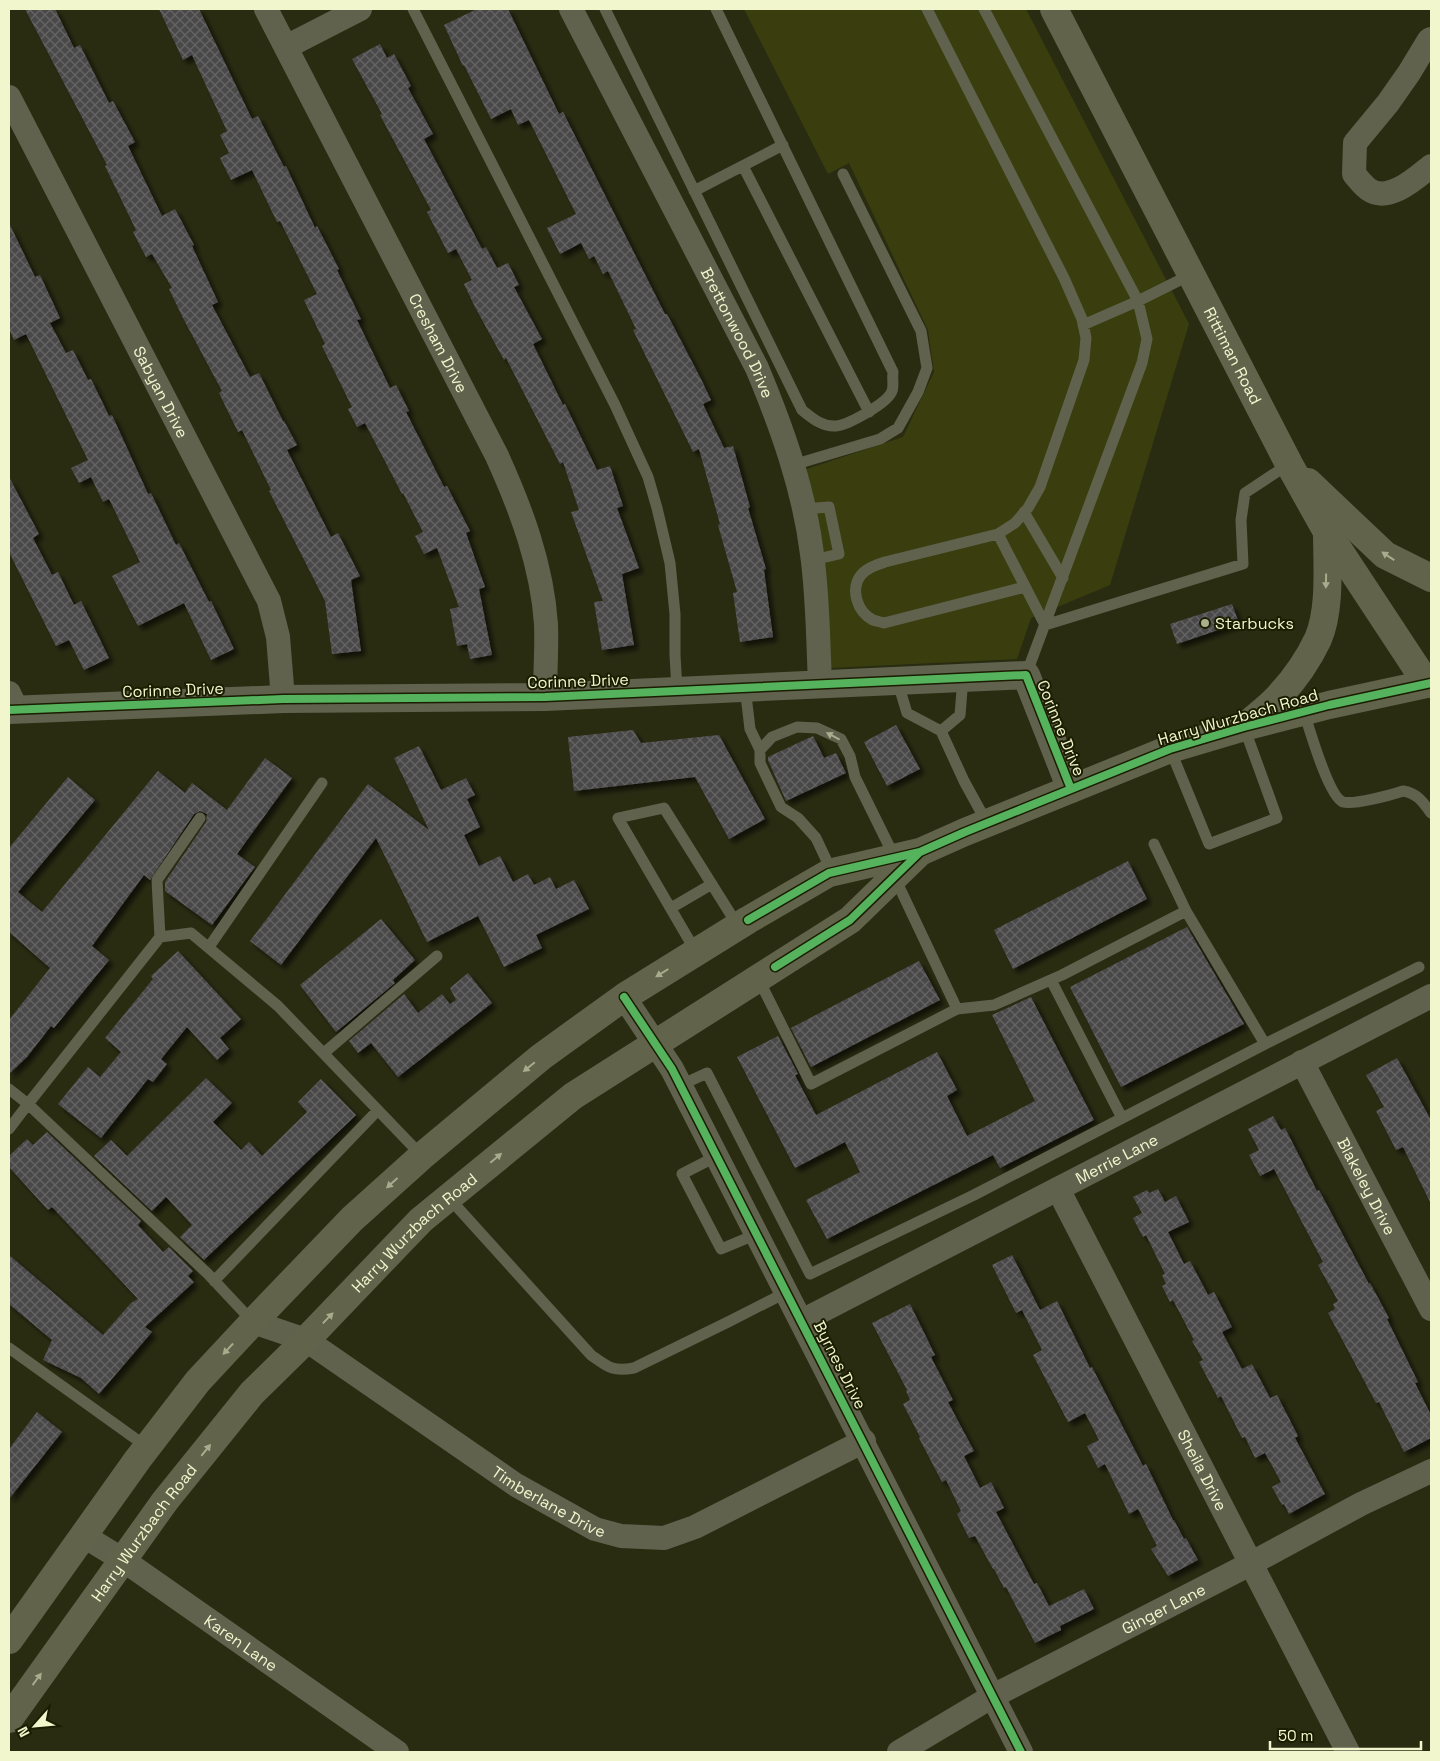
<svg xmlns="http://www.w3.org/2000/svg" width="1440" height="1761" viewBox="0 0 1440 1761" font-family="'Space Grotesk',sans-serif">
  <defs>
    <pattern id="building-cross-hatch" width="8" height="8" patternUnits="userSpaceOnUse" patternTransform="scale(1.25)"><rect width="8" height="8" fill="#4a494a"/><path d="M0 0l8 8M0 8l8-8" fill="none" stroke="#656463"/></pattern>
    <filter id="shadow"><feDropShadow dx="4.5" dy="4.5" stdDeviation="2.5" flood-color="#0009"/></filter>
  </defs>
  <rect width="100%" height="100%" fill="#2a2c12"/>
  <!-- built -->
  <path fill="#3a3e0e" d="M 744,9 L 1026,9 L 1189,324 L 1110,585 L 1031,618 L 1017,659 L 829,668 L 804,470 L 903,437 L 934,372 L 928,330 L 849,163 L 828,174 Z"/>
  <!-- building -->
  <path fill="url(#building-cross-hatch)" filter="url(#shadow)" d="M 25,9 L 55,9 L 74,48 L 80,45 L 109,103 L 113,101 L 135,142 L 128,146 L 162,216 L 175,209 L 194,245 L 192,246 L 218,302 L 212,305 L 250,377 L 259,373 L 283,421 L 284,421 L 297,445 L 287,450 L 331,537 L 338,533 L 360,576 L 351,580 L 361,651 L 332,654 L 325,601 L 269,491 L 271,490 L 242,430 L 238,432 L 219,393 L 222,391 L 183,318 L 169,289 L 172,288 L 152,254 L 146,257 L 133,232 L 136,230 L 105,166 L 107,165 Z
    M 159,9 L 199,9 L 252,119 L 258,116 L 284,167 L 286,166 L 315,228 L 317,226 L 339,269 L 337,270 L 361,319 L 357,320 L 390,388 L 396,385 L 409,411 L 406,412 L 444,487 L 447,486 L 470,531 L 466,533 L 485,587 L 479,589 L 492,655 L 470,659 L 467,644 L 457,646 L 450,609 L 459,607 L 437,548 L 424,554 L 415,536 L 423,532 L 403,493 L 402,494 L 365,423 L 357,427 L 348,409 L 352,407 L 322,346 L 325,344 L 304,300 L 317,294 L 280,221 L 277,222 L 252,170 L 231,180 L 220,158 L 229,153 L 220,135 L 227,131 L 192,55 L 183,60 Z
    M 477,9 L 508,9 L 559,114 L 563,112 L 665,314 L 667,314 L 701,379 L 711,400 L 703,404 L 724,448 L 733,446 L 750,507 L 748,508 L 766,569 L 764,570 L 773,637 L 740,642 L 733,593 L 737,592 L 718,525 L 720,524 L 699,449 L 693,452 L 633,330 L 636,329 L 608,271 L 603,274 L 594,256 L 589,259 L 581,243 L 560,254 L 547,228 L 576,214 L 529,120 L 518,125 L 511,109 L 491,119 L 464,65 L 463,66 L 444,25 Z
    M 380,44 L 387,58 L 394,54 L 411,86 L 408,88 L 433,134 L 424,139 L 482,249 L 486,247 L 497,268 L 508,263 L 519,285 L 514,287 L 542,339 L 533,344 L 563,405 L 565,404 L 597,470 L 610,466 L 623,506 L 617,508 L 639,568 L 622,574 L 634,645 L 602,650 L 594,602 L 603,601 L 571,512 L 579,510 L 563,462 L 560,464 L 506,358 L 504,360 L 475,307 L 464,284 L 472,280 L 456,249 L 448,253 L 427,212 L 431,210 L 380,115 L 382,114 L 352,59 Z
    M 9,223 L 35,277 L 40,275 L 60,318 L 50,323 L 66,353 L 73,350 L 88,380 L 91,379 L 109,416 L 112,415 L 148,494 L 151,493 L 176,545 L 179,543 L 209,602 L 211,601 L 234,649 L 211,660 L 184,603 L 138,626 L 112,576 L 140,562 L 109,499 L 103,502 L 91,477 L 79,483 L 71,468 L 88,460 L 26,334 L 14,340 L 9,329 Z
    M 9,477 L 39,534 L 33,538 L 52,575 L 58,572 L 74,605 L 81,601 L 109,658 L 84,670 L 69,640 L 56,646 L 9,552 Z
    M 1232,604 L 1239,623 L 1177,644 L 1170,624 Z
    M 896,725 L 920,769 L 887,786 L 864,742 Z
    M 633,730 L 641,743 L 719,735 L 765,819 L 729,839 L 695,777 L 574,791 L 568,737 Z
    M 813,736 L 824,758 L 836,753 L 846,773 L 786,801 L 768,760 L 768,757 Z
    M 419,746 L 441,790 L 466,778 L 475,795 L 467,799 L 480,827 L 464,835 L 479,866 L 500,856 L 513,882 L 528,874 L 534,885 L 550,877 L 556,889 L 574,880 L 589,909 L 536,935 L 542,948 L 504,967 L 478,916 L 427,942 L 376,838 L 281,965 L 250,941 L 368,784 L 429,830 L 394,758 Z
    M 265,758 L 292,778 L 237,854 L 255,867 L 212,925 L 165,891 L 165,882 L 206,822 L 207,814 L 200,811 L 194,814 L 150,880 L 144,875 L 92,946 L 109,960 L 54,1028 L 51,1026 L 27,1057 L 9,1074 L 9,1020 L 50,968 L 9,932 L 9,848 L 68,777 L 95,800 L 18,892 L 42,912 L 158,771 L 185,793 L 192,783 L 227,810 Z
    M 1128,861 L 1147,899 L 1013,969 L 994,930 Z
    M 381,919 L 415,960 L 393,980 L 395,983 L 336,1032 L 300,985 Z
    M 1187,927 L 1244,1024 L 1121,1087 L 1070,987 Z
    M 178,951 L 241,1019 L 220,1038 L 229,1049 L 217,1060 L 187,1027 L 161,1059 L 167,1064 L 153,1082 L 148,1079 L 101,1138 L 58,1104 L 88,1067 L 100,1077 L 121,1052 L 105,1038 L 153,979 L 151,976 Z
    M 919,961 L 940,1000 L 811,1067 L 791,1028 Z
    M 468,973 L 492,1003 L 398,1077 L 371,1043 L 358,1053 L 349,1041 L 404,994 L 418,1013 L 442,994 L 450,1004 L 456,1000 L 450,988 Z
    M 1031,997 L 1094,1120 L 1000,1168 L 993,1155 L 827,1239 L 806,1200 L 860,1172 L 845,1142 L 795,1168 L 737,1057 L 778,1036 L 798,1074 L 795,1075 L 816,1115 L 937,1052 L 957,1090 L 947,1096 L 967,1136 L 1035,1101 L 992,1015 Z
    M 1397,1058 L 1431,1120 L 1431,1204 L 1403,1147 L 1396,1150 L 1376,1111 L 1384,1107 L 1366,1075 Z
    M 206,1078 L 232,1103 L 213,1122 L 241,1150 L 249,1142 L 262,1156 L 307,1112 L 298,1102 L 321,1079 L 356,1115 L 204,1260 L 180,1237 L 192,1225 L 166,1197 L 152,1211 L 94,1156 L 111,1140 L 127,1156 Z
    M 1273,1116 L 1281,1130 L 1285,1128 L 1317,1191 L 1319,1190 L 1369,1284 L 1370,1283 L 1389,1318 L 1387,1319 L 1418,1382 L 1415,1383 L 1431,1415 L 1431,1438 L 1404,1452 L 1379,1402 L 1376,1403 L 1328,1313 L 1335,1309 L 1333,1304 L 1338,1301 L 1318,1265 L 1323,1262 L 1274,1169 L 1260,1176 L 1249,1155 L 1259,1150 L 1248,1129 Z
    M 47,1132 L 141,1221 L 138,1225 L 163,1252 L 169,1247 L 193,1271 L 188,1276 L 194,1282 L 145,1327 L 152,1332 L 99,1394 L 81,1378 L 43,1360 L 52,1340 L 9,1304 L 9,1255 L 103,1335 L 131,1303 L 138,1299 L 52,1207 L 48,1210 L 9,1167 L 9,1156 L 27,1139 L 33,1145 Z
    M 1158,1189 L 1165,1202 L 1176,1196 L 1189,1222 L 1168,1232 L 1184,1264 L 1190,1261 L 1208,1295 L 1214,1292 L 1232,1327 L 1222,1332 L 1242,1369 L 1252,1364 L 1270,1398 L 1277,1395 L 1298,1436 L 1295,1438 L 1325,1494 L 1289,1514 L 1284,1504 L 1282,1505 L 1272,1487 L 1281,1482 L 1265,1453 L 1255,1458 L 1245,1437 L 1242,1438 L 1221,1396 L 1218,1398 L 1199,1362 L 1203,1360 L 1192,1341 L 1194,1340 L 1173,1300 L 1170,1302 L 1162,1286 L 1166,1284 L 1162,1275 L 1165,1274 L 1146,1235 L 1143,1237 L 1133,1218 L 1142,1213 L 1133,1197 L 1147,1190 L 1149,1193 Z
    M 1012,1255 L 1040,1310 L 1057,1301 L 1090,1368 L 1092,1367 L 1143,1466 L 1146,1464 L 1173,1520 L 1174,1520 L 1184,1539 L 1186,1538 L 1198,1560 L 1168,1576 L 1151,1549 L 1157,1546 L 1138,1509 L 1129,1514 L 1105,1464 L 1098,1468 L 1087,1446 L 1099,1440 L 1085,1413 L 1068,1422 L 1033,1355 L 1042,1350 L 1022,1310 L 1016,1313 L 992,1265 Z
    M 910,1304 L 935,1355 L 931,1357 L 953,1400 L 948,1402 L 974,1451 L 964,1456 L 980,1488 L 991,1482 L 1004,1508 L 996,1512 L 1034,1584 L 1037,1583 L 1049,1606 L 1084,1589 L 1094,1609 L 1060,1626 L 1061,1630 L 1035,1643 L 1006,1587 L 1004,1588 L 994,1569 L 993,1569 L 975,1536 L 969,1538 L 957,1514 L 961,1511 L 946,1480 L 942,1482 L 919,1438 L 920,1437 L 903,1404 L 910,1400 L 906,1391 L 907,1390 L 872,1323 Z
    M 37,1412 L 62,1432 L 9,1499 L 9,1449 Z"/>
  <g fill="none" stroke-linecap="round" stroke-linejoin="round">
    <!-- service -->
    <path stroke="#61624e" stroke-width="11" d="M 413,9 L 615,405 L 648,477 L 657,508 L 670,563 L 675,614 L 675,655 L 677,690
      M 605,9 L 802,410 C 812,418 822,427 836,426 C 848,425 888,403 892,391 C 894,386 892,378 893,372 L 716,9
      M 927,9 L 1064,278 L 1082,319 L 1086,338 L 1084,360 L 1040,487 L 1028,508 L 1015,523 L 998,534 L 1045,625 L 1243,564 L 1241,520 L 1245,493 L 1289,464
      M 984,9 L 1138,301 L 1147,339 L 1142,363 L 1026,675
      M 743,166 L 869,412
      M 694,191 L 783,145
      M 1083,325 L 1138,301 L 1190,275
      M 793,465 L 880,439 L 898,428 L 918,392 L 927,368 L 921,331 L 843,174
      M 804,509 L 829,507 L 839,554 L 813,560
      M 1024,512 L 1063,578
      M 998,534 L 885,562 C 876,565 867,568 861,575 C 850,589 857,612 873,620 C 876,621 881,622 884,623 L 1025,587
      M 897,680 L 907,713 L 941,731 L 960,715 L 963,678
      M 745,687 L 750,729 L 760,750
      M 1304,712 C 1309,728 1329,797 1343,802 C 1354,805 1391,795 1403,791 C 1417,793 1423,802 1431,813
      M 941,731 L 964,781 L 987,823
      M 1170,749 L 1209,844 L 1277,818 L 1244,727
      M 1154,844 L 1186,911 L 1265,1044 L 1419,967
      M 832,872 L 816,838 L 798,818 L 781,807 L 760,763 L 760,750 L 772,737 L 797,727 L 817,728 L 841,739 L 850,756 L 855,777 L 895,858
      M 671,908 L 712,884
      M 160,937 L 191,933 L 278,1006 L 422,1156
      M 209,947 L 322,783
      M 696,952 L 618,818 L 664,808 L 738,926
      M 758,978 L 811,1084 L 957,1009 L 895,878
      M 1051,980 L 1122,1118
      M 957,1009 L 994,1005 L 1062,975 L 1186,911
      M 324,1053 L 437,956
      M 681,1085 L 707,1073 L 810,1274 L 974,1195 L 1265,1044
      M 9,1089 L 28,1104 L 160,937 L 157,880 L 200,818
      M 9,1129 L 28,1104 L 208,1274 L 253,1322
      M 717,1156 L 682,1174 L 721,1249 L 757,1234
      M 449,1198 L 591,1355 C 608,1367 612,1372 634,1368 L 730,1321 L 787,1292
      M 214,1281 L 378,1110
      M 9,1348 L 147,1447"/>
    <!-- minor -->
    <g stroke="#61624e" stroke-width="24">
      <path id="s1" d="M 266,9 L 497,456 C 521,509 542,565 546,624 C 547,648 545,673 545,697"/>
      <path id="s2" d="M 571,9 L 757,368 C 782,428 804,489 812,554 C 818,597 818,641 820,683"/>
      <path d="M 1431,39 L 1429,40 L 1409,73 L 1388,103 L 1355,143 L 1354,174 C 1358,179 1363,185 1368,189 C 1388,204 1416,178 1431,166"/>
      <path d="M 286,47 L 360,9"/>
      <path id="s3" d="M 9,97 L 269,601 L 278,637 L 283,699"/>
      <path d="M 9,693 L 17,710"/>
      <path d="M 624,997 L 672,1069 L 1021,1752"/>
      <path id="s4" d="M 1302,1062 L 1431,1309"/>
      <path id="s5" d="M 1058,1189 L 1348,1752"/>
      <path id="s6" d="M 802,1321 L 1431,996"/>
      <path id="s7" d="M 253,1322 L 306,1340 L 516,1485 L 595,1529 L 621,1536 L 664,1538 L 695,1527 L 864,1441"/>
      <path id="s8" d="M 84,1536 L 123,1560 L 397,1752"/>
      <path id="s9" d="M 899,1752 L 993,1696 L 1252,1563 L 1361,1504 L 1431,1471"/>
    </g>
    <!-- tertiary -->
    <path stroke="#61624e" stroke-width="28" d="M 9,710 L 283,699 L 545,697 L 1026,675 L 1071,789"/>
    <!-- secondary -->
    <g stroke="#61634b" stroke-width="28">
      <path id="s10" d="M 1054,9 L 1289,464 L 1327,532 L 1427,684"/>
      <path d="M 1308,482 L 1385,555 L 1431,578"/>
      <path d="M 1248,724 C 1258,715 1270,706 1279,696 C 1294,680 1309,658 1318,639 C 1331,609 1327,564 1327,532"/>
      <path d="M 9,1640 L 138,1459 L 198,1381 L 253,1322 L 352,1219 L 422,1156 L 541,1057 L 624,997 L 748,920 L 829,873 L 920,852 L 965,832 L 1170,749 L 1244,727 L 1329,705 L 1431,683"/>
      <path id="s11" d="M 9,1719 L 165,1501 L 252,1393 L 306,1340 L 421,1220 L 573,1096 L 850,920 L 919,853"/>
    </g>
    <!-- cycleway casing -->
    <g stroke="#1b1d00" stroke-width="11">
      <path id="cycleway" d="M 9,710 L 283,699 L 545,697 L 1026,675 L 1071,789
        M 748,920 L 829,873 L 920,852 L 965,832 L 1170,749 L 1244,727 L 1329,705 L 1431,683
        M 775,967 L 850,920 L 919,853
        M 624,997 L 672,1069 L 1021,1752"/>
    </g>
    <!-- cycleway -->
    <use href="#cycleway" stroke="#56b35d" stroke-width="8"/>
  </g>
  <!-- one-way arrows -->
  <defs><path id="oneway-solid" d="M-6-.8H1V-3.2L6.5 0L1 3.2V.8H-6Z" transform="scale(1.25)"/></defs>
  <g fill="#a9ac8c">
    <use href="#oneway-solid" transform="translate(1388 556) rotate(-147)"/>
    <use href="#oneway-solid" transform="translate(1326 581) rotate(91)"/>
    <use href="#oneway-solid" transform="translate(662 973) rotate(148)"/>
    <use href="#oneway-solid" transform="translate(529 1067) rotate(141)"/>
    <use href="#oneway-solid" transform="translate(496 1158) rotate(-40)"/>
    <use href="#oneway-solid" transform="translate(392 1183) rotate(138)"/>
    <use href="#oneway-solid" transform="translate(328 1318) rotate(-46)"/>
    <use href="#oneway-solid" transform="translate(228 1349) rotate(133)"/>
    <use href="#oneway-solid" transform="translate(206 1450) rotate(-51)"/>
    <use href="#oneway-solid" transform="translate(37 1679) rotate(-54)"/>
  </g>
  <use fill="#a9ac8e" href="#oneway-solid" transform="translate(833 736) rotate(-152)"/>
  <!-- markers -->
  <circle fill="#abaf8c" stroke="#1b1d00" stroke-width="2" cx="1205" cy="623" r="5"/>
  <g text-anchor="middle" dominant-baseline="central" stroke-width="4" stroke-linejoin="round" paint-order="stroke">
    <!-- street labels -->
    <g font-size="16" fill="#f1f6cd" stroke="#1b1d00">
      <text stroke="none"><textPath href="#s2" startOffset="364">Brettonwood Drive</textPath></text>
      <text stroke="none"><textPath href="#s1" startOffset="376">Cresham Drive</textPath></text>
      <text stroke="none"><textPath href="#s10" startOffset="390">Rittiman Road</textPath></text>
      <text stroke="none"><textPath href="#s3" startOffset="332">Sabyan Drive</textPath></text>
      <text transform="translate(578 681) rotate(-2)">Corinne Drive</text>
      <text transform="translate(173 690) rotate(-2)">Corinne Drive</text>
      <text transform="translate(1238 717) rotate(-16)">Harry Wurzbach Road</text>
      <text transform="translate(1061 728) rotate(68)">Corinne Drive</text>
      <text stroke="none"><textPath href="#s6" startOffset="354">Merrie Lane</textPath></text>
      <text stroke="none"><textPath href="#s4" startOffset="140">Blakeley Drive</textPath></text>
      <text stroke="none"><textPath href="#s11" startOffset="635">Harry Wurzbach Road</textPath></text>
      <text transform="translate(840 1365) rotate(63)">Byrnes Drive</text>
      <text stroke="none"><textPath href="#s5" startOffset="316">Sheila Drive</textPath></text>
      <text stroke="none"><textPath href="#s7" startOffset="348">Timberlane Drive</textPath></text>
      <text stroke="none"><textPath href="#s11" startOffset="230">Harry Wurzbach Road</textPath></text>
      <text stroke="none"><textPath href="#s9" startOffset="301">Ginger Lane</textPath></text>
      <text stroke="none"><textPath href="#s8" startOffset="190">Karen Lane</textPath></text>
    </g>
    <!-- poi labels -->
    <g font-size="16" fill="#f1f6cd" stroke="#1b1d00" text-anchor="start">
      <text x="1215" y="623">Starbucks</text>
    </g>
  </g>
  <!-- border -->
  <rect width="1440" height="1761" fill="none" stroke="#f1f6cd" stroke-width="20"/>
  <!-- north arrow -->
  <g transform="translate(35 1726) rotate(243)" stroke="#1b1d00" stroke-width="4" paint-order="stroke">
  <path d="M0-4L9 19L0 12L-9 19Z" fill="#f1f6cd"/>
  <text y="-8" font-size="14" font-weight="bold" text-anchor="middle" fill="#f1f6cd">N</text>
  </g>
  <!-- scale -->
  <path d="M1270 1741v8h151v-8" fill="none" stroke="#f1f6cd" stroke-width="2.5"/>
  <text x="1278" y="1741" font-size="15" fill="#f1f6cd" stroke="#1b1d00" stroke-width="4" paint-order="stroke">50 m</text>
</svg>
